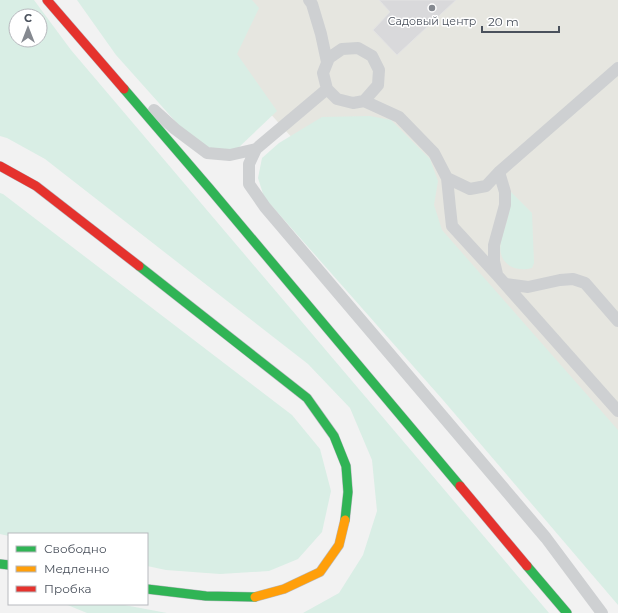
<svg xmlns="http://www.w3.org/2000/svg" width="618" height="613" viewBox="0 0 618 613" font-family="Montserrat,sans-serif">
  <rect width="100%" height="100%" fill="#f2f2f2"/>
  <!-- commercial -->
  <path fill="#e6e6e0" d="M 168,0 L 618,0 L 618,500 Z"/>
  <!-- green -->
  <path fill="#d9eee5" fill-rule="evenodd" d="M 0,0 L 34,0 L 71,50 L 549,613 L 303,613 L 339,593 L 363,555 L 377,511 L 372,460 L 350,408 L 308,364 L 45,159 L 7,138 L 0,136 ZM 16,16 L 40,16 L 40,40 L 16,40 Z
    M 77,0 L 252,0 L 259,8 L 237,54 L 277,111 L 237,149 L 220,152 L 192,140 L 116,55 Z
    M 370,116 L 391,120 L 430,159 L 438,181 L 434,205 L 442,230 L 618,430 L 618,605 L 443,400 L 264,197 L 258,178 L 262,158 L 279,143 L 322,117 Z
    M 511,192 L 532,213 L 534,263 L 532,268 C 525,270 517,270 510,266 C 492,254 504,234 508,217 C 510,209 511,201 511,192 Z
    M 0,193 L 3,194 L 292,415 L 320,449 L 331,491 L 322,532 L 298,559 L 269,571 L 220,574 L 166,570 L 147,566 L 147,534 L 9,534 L 9,536 L 0,534 Z
    M 65,604 L 119,604 L 167,613 L 87,613 Z"/>
  <!-- building -->
  <path fill="#d9d9db" stroke="#e3e3e4" d="M 379,0 L 456,0 L 397,55 L 373,30 L 390,12 Z"/>
  <g fill="none" stroke-linecap="round" stroke-linejoin="round">
    <!-- fast casing -->
    <g stroke="#b8bac0" stroke-width="10">
      <path id="fast" d="M 124,89 L 210,189 L 460,486
        M 139,266 L 307,398 L 334,436 L 346,466 L 348,492 L 345,520
        M 0,564 L 9,565
        M 527,566 L 567,613
        M 147,589 L 206,596 L 255,597"/>
    </g>
    <!-- slow casing -->
    <g stroke="#b8bac0" stroke-width="10">
      <path id="slow" d="M 255,597 L 284,589 L 320,572 L 339,545 L 345,520"/>
    </g>
    <!-- jam casing -->
    <g stroke="#b8bac0" stroke-width="10">
      <path id="jam" d="M 47,0 L 124,89
        M 0,166 L 36,186 L 139,266
        M 460,486 L 527,566"/>
    </g>
    <!-- lane -->
    <path stroke="#ced0d2" stroke-width="12" d="M 309,0 L 312,4 L 321,34 L 327,62
      M 358,48 L 372,56 L 379,70 L 378,85 L 364,101 L 353,103 L 337,99 L 327,89 L 323,73 L 329,58 L 342,49 Z
      M 327,89 L 256,149 L 249,164 L 249,184 L 265,207 L 546,538 L 602,613
      M 364,101 L 399,117 L 434,153 L 447,178 L 470,189 L 486,186 L 499,172 L 618,68
      M 154,110 L 175,129 L 207,153 L 230,155 L 256,149
      M 447,178 L 450,208 L 452,226 L 497,275 L 618,411
      M 497,274 L 494,261 L 494,245 L 505,205 L 505,192 L 499,172
      M 506,284 L 528,287 L 560,280 L 573,279 L 585,283 L 618,321"/>
    <!-- fast -->
    <use href="#fast" stroke="#30b455" stroke-width="9"/>
    <!-- slow -->
    <use href="#slow" stroke="#ff9f0a" stroke-width="9"/>
    <!-- jam -->
    <use href="#jam" stroke="#e5322d" stroke-width="9"/>
  </g>
  <!-- markers -->
  <circle fill="#858990" stroke="#fff" stroke-width="1.5" cx="432" cy="8" r="4"/>
  <g text-anchor="middle" dominant-baseline="central" stroke-width="3" stroke-linejoin="round" paint-order="stroke">
    <!-- poi labels -->
    <g font-size="11" fill="#4a515c" stroke="#fff">
      <text x="432" y="21">Садовый центр</text>
    </g>
  </g>
  <!-- legend -->
  <rect x="8" y="533" width="140" height="72" fill="#ffffff" stroke="#b7b9be"/>
  <rect x="16" y="546" width="20" height="6" fill="#30b455" stroke="#b7b9be"/>
  <text x="44" y="553" font-size="12" fill="#4a515c">Свободно</text>
  <rect x="16" y="566" width="20" height="6" fill="#ff9f0a" stroke="#b7b9be"/>
  <text x="44" y="573" font-size="12" fill="#4a515c">Медленно</text>
  <rect x="16" y="586" width="20" height="6" fill="#e5322d" stroke="#b7b9be"/>
  <text x="44" y="593" font-size="12" fill="#4a515c">Пробка</text>
  <!-- north arrow -->
  <g transform="translate(28 28)"><circle r="19" fill="#ffffff" stroke="#b7b9be"/>
  <path d="M0-3L7 15L0 10L-7 15Z" fill="#858990"/>
  <text y="-6" font-size="11" font-weight="bold" text-anchor="middle" fill="#4a515c">С</text>
  </g>
  <!-- scale -->
  <path d="M482 26v6h77v-6" fill="none" stroke="#4a515c" stroke-width="2"/>
  <text x="488" y="26" font-size="12" fill="#4a515c" stroke="#ffffff" stroke-width="3" paint-order="stroke">20 m</text>
</svg>
